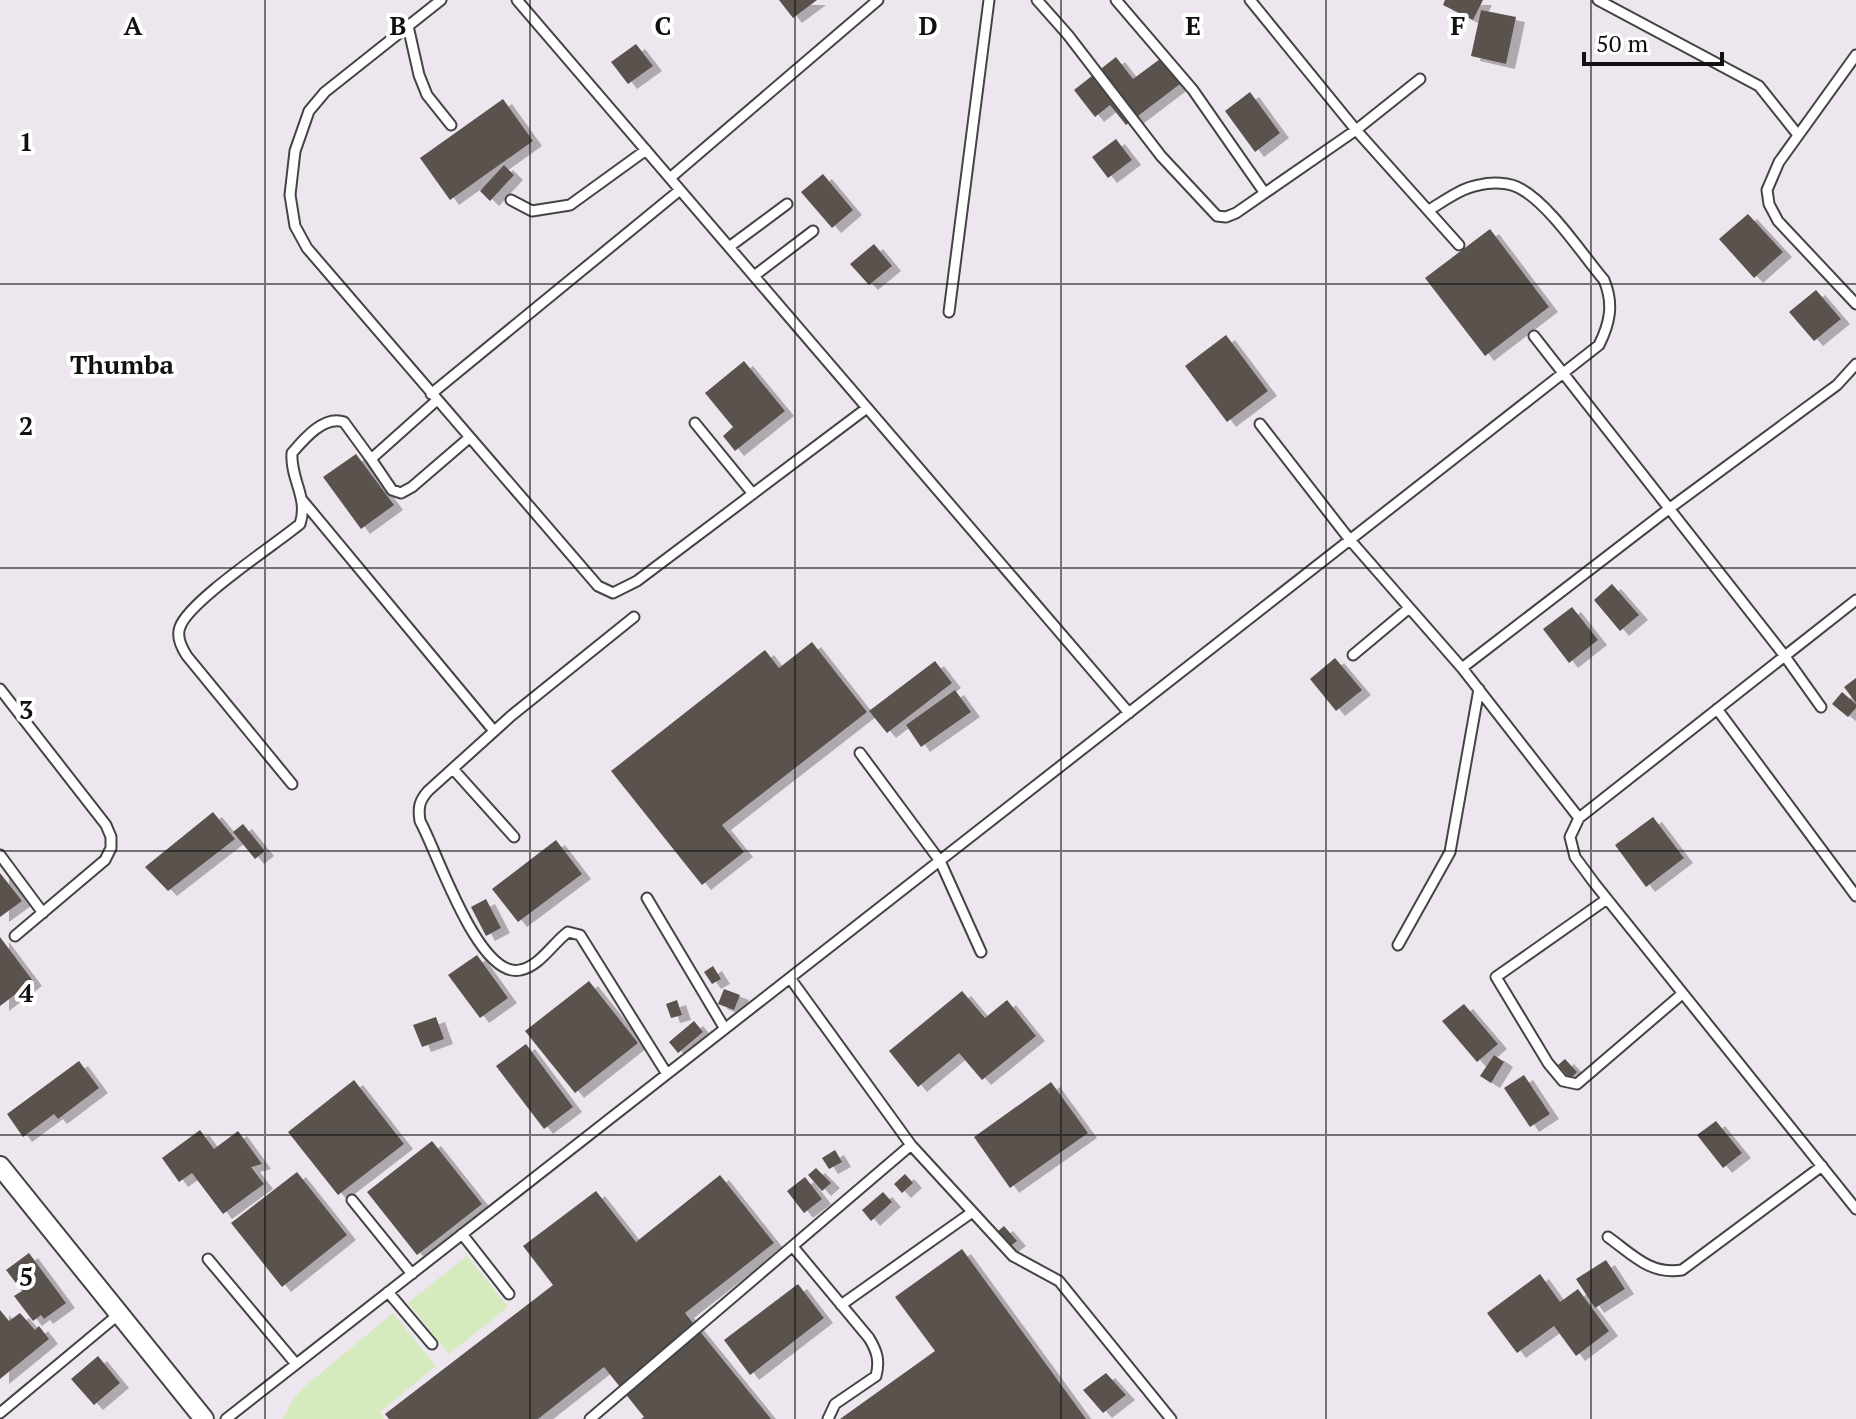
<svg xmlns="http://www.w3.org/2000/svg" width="1856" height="1419" viewBox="0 0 1856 1419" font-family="'PT Serif',serif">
  <defs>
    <filter id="shadow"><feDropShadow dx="9" dy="5" stdDeviation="0" flood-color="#0004"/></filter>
  </defs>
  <rect width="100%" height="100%" fill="#fffdf5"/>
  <!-- industrial -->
  <path fill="#eee6ef" d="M 0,0 L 1856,0 L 1856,1419 L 0,1419 Z"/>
  <!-- green -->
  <path fill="#d5ebbd" d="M 467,1256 L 508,1307 L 449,1354 L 408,1303 Z
    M 393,1313 L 436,1366 L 380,1412 L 384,1419 L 283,1419 L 292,1401 L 303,1388 Z"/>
  <!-- building -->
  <path fill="#5a524d" filter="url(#shadow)" d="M 779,0 L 817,0 L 793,18 Z
    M 1445,0 L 1483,0 L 1473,20 L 1443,5 Z
    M 1481,10 L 1516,17 L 1506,64 L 1471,56 Z
    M 636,44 L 653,66 L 628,84 L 611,62 Z
    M 1116,57 L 1133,79 L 1160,59 L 1180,84 L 1126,125 L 1110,105 L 1095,117 L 1074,90 Z
    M 1250,92 L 1280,133 L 1255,152 L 1225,111 Z
    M 503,99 L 533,141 L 450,200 L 420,158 Z
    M 1116,139 L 1132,160 L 1108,178 L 1092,157 Z
    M 504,165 L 514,175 L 490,201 L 480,191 Z
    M 823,174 L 853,210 L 832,228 L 801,192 Z
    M 1748,214 L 1783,252 L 1754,278 L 1719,239 Z
    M 1490,229 L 1549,307 L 1485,356 L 1425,278 Z
    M 874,244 L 892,266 L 869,285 L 850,264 Z
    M 1816,290 L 1841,319 L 1814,341 L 1789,312 Z
    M 1226,335 L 1268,391 L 1227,422 L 1185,366 Z
    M 744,361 L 785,411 L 735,451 L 723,436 L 733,427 L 705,393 Z
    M 356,454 L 394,505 L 361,529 L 323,477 Z
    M 1612,584 L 1639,615 L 1620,631 L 1594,600 Z
    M 1572,607 L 1598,640 L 1569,663 L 1543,629 Z
    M 812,642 L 867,712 L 722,825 L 744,852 L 702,885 L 611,771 L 765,650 L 779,668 Z
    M 1335,658 L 1362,690 L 1336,711 L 1310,679 Z
    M 935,661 L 952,683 L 887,733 L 869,711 Z
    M 1856,678 L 1856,703 L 1844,687 Z
    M 955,690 L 971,712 L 921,747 L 906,725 Z
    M 1842,692 L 1856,704 L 1856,708 L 1848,717 L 1832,704 Z
    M 213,812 L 235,839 L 168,891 L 145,867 Z
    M 1653,817 L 1684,858 L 1646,887 L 1615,845 Z
    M 243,824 L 265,851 L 255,859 L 233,832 Z
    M 556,840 L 582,874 L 518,922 L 492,889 Z
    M 0,873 L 22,901 L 0,917 Z
    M 486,899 L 501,928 L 486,936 L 471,907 Z
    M 0,937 L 33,981 L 0,1006 Z
    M 477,955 L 508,998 L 480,1018 L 448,975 Z
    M 713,966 L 721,979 L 712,984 L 704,972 Z
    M 589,981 L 638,1043 L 575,1093 L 525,1031 Z
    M 724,989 L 740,995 L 734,1010 L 718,1004 Z
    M 962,991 L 985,1018 L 1007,1000 L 1036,1036 L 982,1080 L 959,1053 L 918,1087 L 889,1051 Z
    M 677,1000 L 682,1015 L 671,1018 L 666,1004 Z
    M 1464,1004 L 1498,1044 L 1477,1062 L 1442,1021 Z
    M 436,1017 L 444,1039 L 422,1047 L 413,1025 Z
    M 694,1021 L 703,1032 L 678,1053 L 669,1042 Z
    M 526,1044 L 573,1107 L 544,1129 L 496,1066 Z
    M 1494,1055 L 1504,1062 L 1491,1083 L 1480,1076 Z
    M 1565,1059 L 1577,1072 L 1570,1079 L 1558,1065 Z
    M 79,1061 L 99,1088 L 58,1119 L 54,1114 L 23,1137 L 7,1114 Z
    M 1524,1075 L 1550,1114 L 1530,1127 L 1504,1088 Z
    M 354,1080 L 404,1144 L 338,1195 L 288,1132 Z
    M 1051,1082 L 1088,1133 L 1010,1188 L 974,1137 Z
    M 1716,1121 L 1742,1153 L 1723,1168 L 1697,1135 Z
    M 200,1130 L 214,1149 L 238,1131 L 262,1164 L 251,1167 L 264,1184 L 223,1214 L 192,1173 L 179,1182 L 162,1158 Z
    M 432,1141 L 482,1204 L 417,1255 L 367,1192 Z
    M 835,1150 L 842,1162 L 829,1169 L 822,1158 Z
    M 816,1168 L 831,1183 L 822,1191 L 808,1175 Z
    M 297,1172 L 347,1235 L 282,1287 L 231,1223 Z
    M 905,1174 L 913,1183 L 902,1193 L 894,1184 Z
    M 720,1175 L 774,1243 L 685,1313 L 771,1419 L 641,1419 L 644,1417 L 604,1367 L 538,1419 L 389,1419 L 385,1414 L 553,1285 L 523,1246 L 596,1191 L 636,1242 Z
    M 805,1177 L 822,1199 L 804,1213 L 787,1191 Z
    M 883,1192 L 892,1202 L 871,1221 L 862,1210 Z
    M 1004,1226 L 1017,1241 L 1008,1248 L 996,1233 Z
    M 962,1249 L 1086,1419 L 840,1419 L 935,1351 L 895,1297 Z
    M 29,1253 L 66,1303 L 44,1319 L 41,1315 L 33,1321 L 14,1296 L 22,1291 L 6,1270 Z
    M 1606,1260 L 1625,1289 L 1595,1308 L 1576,1279 Z
    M 1540,1274 L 1560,1302 L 1578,1289 L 1609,1331 L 1576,1356 L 1554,1326 L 1517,1353 L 1487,1313 Z
    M 798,1284 L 824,1318 L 750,1375 L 724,1340 Z
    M 0,1310 L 9,1321 L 20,1313 L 35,1330 L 39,1326 L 49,1339 L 0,1379 Z
    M 98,1356 L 120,1383 L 94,1405 L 71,1379 Z
    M 1106,1373 L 1126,1395 L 1103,1413 L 1083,1390 Z"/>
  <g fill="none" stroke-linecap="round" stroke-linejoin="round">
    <!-- lane casing -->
    <g stroke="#444" stroke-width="13">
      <path id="lane" d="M 441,0 L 325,92 L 309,111 L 295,151 L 290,195 L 295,226 L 307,248 L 598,586 L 613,593 L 637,581 L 867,408
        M 517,0 L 1129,713
        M 1037,0 L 1068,35 L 1161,156 L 1217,216 L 1226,217 L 1236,213 L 1356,130 L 1420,79
        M 1116,0 L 1193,90 L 1264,192
        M 1250,0 L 1356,130 L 1459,245
        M 1598,0 L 1759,86 L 1798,135
        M 408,26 L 419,75 L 427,95 L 451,125
        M 1856,55 L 1779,162 L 1767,190 L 1769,204 L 1778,221 L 1856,304
        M 670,178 L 878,0
        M 511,200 L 532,211 L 570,205 L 646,150
        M 729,247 L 787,204
        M 754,276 L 813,231
        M 949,312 L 989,0
        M 1534,336 L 1784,655 L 1821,707
        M 431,394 L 680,190
        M 695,423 L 753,494
        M 1260,424 L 1350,540 L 1462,668 L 1579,818
        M 371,459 L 392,490 L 401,493 L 412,487 L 469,438
        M 303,501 L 494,731
        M 1856,600 L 1579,818 L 1570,837 L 1575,857 L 1595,884 L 1856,1209
        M 634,617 L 511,716 L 428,791 C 419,801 418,808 420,821 C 437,851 478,979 520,970 C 539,967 553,943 568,932 L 580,935 L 667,1074
        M 1353,655 L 1408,609
        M 1462,668 L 1670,508 L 1837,385 L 1856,364
        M 0,689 L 106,825 L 111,837 L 111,848 L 105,860 L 15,936
        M 1717,709 L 1856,896
        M 860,753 L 940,861 L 981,952
        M 453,769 L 514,837
        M 292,784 L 187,656 C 181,647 176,637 180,627 C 189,601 276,544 300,524 C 309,498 290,479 292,453 C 304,439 324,415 344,422 L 371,459 L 436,401
        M 0,855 L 43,913
        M 647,898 L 725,1029
        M 1607,899 L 1496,977 L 1548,1063 L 1563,1081 L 1577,1084 L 1682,994
        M 1398,945 L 1450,852 L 1479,689
        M 911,1145 L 1013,1256 L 1059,1281 L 1171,1419
        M 352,1200 L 412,1274
        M 462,1234 L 509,1294
        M 1608,1237 C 1633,1255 1650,1275 1682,1270 L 1822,1166
        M 794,1248 L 869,1338 C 877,1351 880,1361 876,1376 L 835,1404 L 828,1419
        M 208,1259 L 296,1364
        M 388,1292 L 432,1344
        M 841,1305 L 971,1213
        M 0,1413 L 119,1314
        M 226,1419 L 1599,345 C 1610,323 1614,304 1604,280 C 1582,254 1550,205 1521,189 C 1510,182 1491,182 1479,185 C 1461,188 1444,201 1429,210
        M 590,1419 L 911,1145 L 790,978"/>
    </g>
    <!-- street casing -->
    <g stroke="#444" stroke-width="22">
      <path id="street" d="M 0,1166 L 204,1419"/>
    </g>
    <!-- lane -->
    <use href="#lane" stroke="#fff" stroke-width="9"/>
    <!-- street -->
    <use href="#street" stroke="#fff" stroke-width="18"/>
  </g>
  <!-- grid -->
  <path fill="none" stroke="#111" stroke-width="2" stroke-opacity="0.55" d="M 265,0 L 265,1419M 530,0 L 530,1419M 795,0 L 795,1419M 1061,0 L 1061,1419M 1326,0 L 1326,1419M 1591,0 L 1591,1419M 0,284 L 1856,284M 0,568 L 1856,568M 0,851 L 1856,851M 0,1135 L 1856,1135"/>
  <g text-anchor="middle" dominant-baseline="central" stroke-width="8" stroke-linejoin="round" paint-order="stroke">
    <!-- quarter labels -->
    <g font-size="26" font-weight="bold" fill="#111" stroke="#fff">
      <text x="122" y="364">Thumba</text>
    </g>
  </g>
  <g font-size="26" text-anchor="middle" font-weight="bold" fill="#111" stroke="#fff" stroke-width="8" stroke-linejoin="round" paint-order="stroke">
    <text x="133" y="35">A</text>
    <text x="398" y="35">B</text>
    <text x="663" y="35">C</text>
    <text x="928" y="35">D</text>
    <text x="1193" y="35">E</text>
    <text x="1458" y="35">F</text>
    <text x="26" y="151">1</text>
    <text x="26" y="435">2</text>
    <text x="26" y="719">3</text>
    <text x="26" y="1002">4</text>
    <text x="26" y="1286">5</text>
  </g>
  <!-- scale -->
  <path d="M1584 52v12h138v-12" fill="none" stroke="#111111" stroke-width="4"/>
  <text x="1596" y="52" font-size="24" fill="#111111" stroke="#ffffff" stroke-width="6" paint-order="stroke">50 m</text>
</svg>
